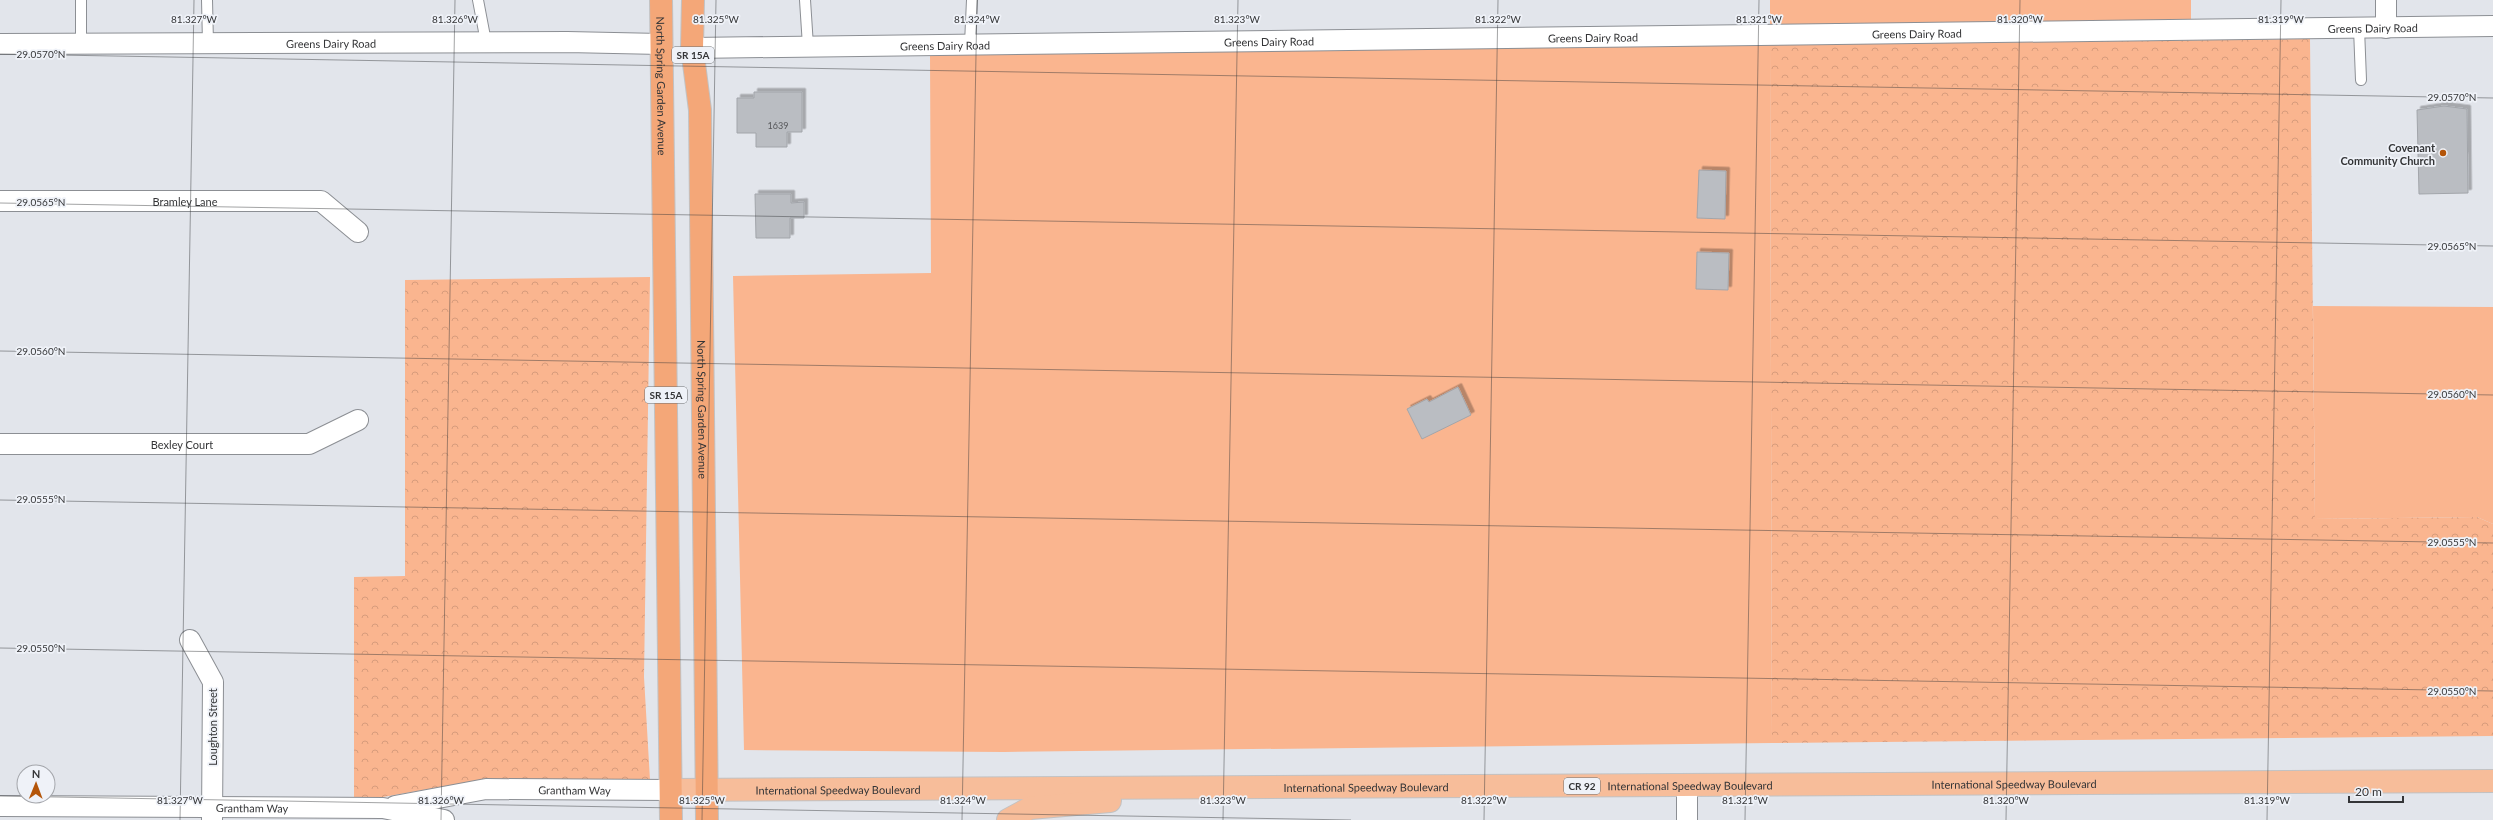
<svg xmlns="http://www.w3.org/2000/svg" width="2493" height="820" viewBox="0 0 2493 820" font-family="Lato,sans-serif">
  <defs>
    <pattern id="forest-crowns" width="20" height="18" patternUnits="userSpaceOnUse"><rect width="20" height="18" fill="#fab58f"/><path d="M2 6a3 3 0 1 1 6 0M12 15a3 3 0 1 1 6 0" fill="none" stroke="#d79c7c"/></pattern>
    <filter id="shadow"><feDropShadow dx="3.5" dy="-3.5" stdDeviation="0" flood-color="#0004"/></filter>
  </defs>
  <rect width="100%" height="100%" fill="#e2e5eb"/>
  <!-- grass -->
  <path fill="#fab58f" d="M 1770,0 L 2191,0 L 2191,20 L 1770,25 Z
    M 1770,45 L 1772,743 L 1004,752 L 744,750 L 733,276 L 931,273 L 930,55 Z
    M 2313,306 L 2493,307 L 2493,524 L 2477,517 L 2315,519 Z"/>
  <!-- forest -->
  <path fill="url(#forest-crowns)" d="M 2310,39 L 2315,519 L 2477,517 L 2493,524 L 2493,736 L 1772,743 L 1770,45 Z
    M 650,277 L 644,677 L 650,780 L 486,779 L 383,797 L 354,797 L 354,577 L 405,576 L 405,280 Z"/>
  <!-- building -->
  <path fill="#babdc2" stroke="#a2a5aa" filter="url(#shadow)" d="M 754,92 L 802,92 L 802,132 L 787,132 L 787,147 L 756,147 L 756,133 L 737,133 L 737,98 L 754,98 Z
    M 2444,106 L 2467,109 L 2468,193 L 2419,194 L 2417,110 Z
    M 1699,170 L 1726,171 L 1725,219 L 1697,218 Z
    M 755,194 L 791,194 L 791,203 L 804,202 L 804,218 L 790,218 L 790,238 L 756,238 Z
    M 1697,252 L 1729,253 L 1728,290 L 1696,289 Z
    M 1458,387 L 1471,415 L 1422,439 L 1407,409 L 1427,399 L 1429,402 Z"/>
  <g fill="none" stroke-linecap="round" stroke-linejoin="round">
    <!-- service casing -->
    <g stroke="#8c8f94" stroke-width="12">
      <path id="service" d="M 207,0 L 208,43
        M 478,0 L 486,42
        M 805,0 L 808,46
        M 2359,28 L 2361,80
        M 81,43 L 81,0
        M 970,44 L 972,0"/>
    </g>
    <!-- minor casing -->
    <g stroke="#8c8f94" stroke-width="22">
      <g id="minor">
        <path d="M 2386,0 L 2386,28"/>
        <path id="s1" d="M 0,44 L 567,42 L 661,44"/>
        <path id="s2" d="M 692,48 L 2493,26"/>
        <path id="s3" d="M 0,201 L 321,201 L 358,232"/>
        <path id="s4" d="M 0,444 L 309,444 L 358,420"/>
        <path d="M 190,640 L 213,682 L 212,820"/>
        <path d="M 1687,785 L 1687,820"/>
        <path id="s5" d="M 0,806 L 383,808 L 444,820"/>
        <path id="s6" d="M 395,806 L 486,789 L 671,790"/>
      </g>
    </g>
    <!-- primary casing -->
    <g stroke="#c2c2c3" stroke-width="24">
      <g id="primary">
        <path id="s7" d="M 671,790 L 2493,781"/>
        <path d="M 1008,820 L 1030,808 L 1110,801"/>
      </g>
    </g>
    <!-- trunk casing -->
    <g stroke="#c2c2c3" stroke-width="24">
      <g id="trunk">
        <path id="s8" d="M 661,0 L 671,820"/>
        <path id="s9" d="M 693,0 L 692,48 L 700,110 L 707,820"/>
      </g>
    </g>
    <!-- service -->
    <use href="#service" stroke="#fff" stroke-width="10"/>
    <!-- minor -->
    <use href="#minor" stroke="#fff" stroke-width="20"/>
    <!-- primary -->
    <use href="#primary" stroke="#f7bd9a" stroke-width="22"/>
    <!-- trunk -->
    <use href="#trunk" stroke="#f4a778" stroke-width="22"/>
  </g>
  <!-- ticks -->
  <path fill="none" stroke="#343537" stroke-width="1" stroke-opacity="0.45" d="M 0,54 L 2493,98M 0,203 L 2493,246M 0,351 L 2493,395M 0,500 L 2493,543M 0,648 L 2493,691M 0,796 L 1351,820M 180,820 L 194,0M 441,820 L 455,0M 702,820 L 716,0M 962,820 L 977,0M 1223,820 L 1238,0M 1484,820 L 1498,0M 1745,820 L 1759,0M 2006,820 L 2020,0M 2267,820 L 2281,0"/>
  <!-- markers -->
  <circle fill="#b45509" stroke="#eff2f8" stroke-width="1.5" cx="2443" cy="153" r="4"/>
  <g text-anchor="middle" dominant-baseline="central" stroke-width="3.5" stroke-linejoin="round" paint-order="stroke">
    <!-- number labels -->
    <g font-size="9" fill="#56575a">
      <text x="778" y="125">1639</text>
    </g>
    <!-- shield labels -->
    <g fill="#eff2f8" stroke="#6c6e71" stroke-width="1">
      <rect x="672" y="47" width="42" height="16" rx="3"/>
      <rect x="645" y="387" width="42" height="16" rx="3"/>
      <rect x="1564" y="778" width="36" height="16" rx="3"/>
    </g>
    <g font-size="10" font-weight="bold" fill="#343537">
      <text x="693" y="55">SR 15A</text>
      <text x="666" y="395">SR 15A</text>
      <text x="1582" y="786">CR 92</text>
    </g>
    <!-- street labels -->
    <g font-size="11" fill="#343537" stroke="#eff2f8">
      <text stroke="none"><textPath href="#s2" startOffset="1681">Greens Dairy Road</textPath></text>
      <text stroke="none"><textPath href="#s2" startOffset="1225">Greens Dairy Road</textPath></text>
      <text stroke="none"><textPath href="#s2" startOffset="901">Greens Dairy Road</textPath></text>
      <text stroke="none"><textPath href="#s2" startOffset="577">Greens Dairy Road</textPath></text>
      <text stroke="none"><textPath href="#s1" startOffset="331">Greens Dairy Road</textPath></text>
      <text stroke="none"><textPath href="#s2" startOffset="253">Greens Dairy Road</textPath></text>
      <text stroke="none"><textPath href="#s8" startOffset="86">North Spring Garden Avenue</textPath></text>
      <text stroke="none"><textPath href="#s3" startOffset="185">Bramley Lane</textPath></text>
      <text stroke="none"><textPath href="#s9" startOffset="410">North Spring Garden Avenue</textPath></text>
      <text stroke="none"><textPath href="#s4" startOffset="182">Bexley Court</textPath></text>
      <text transform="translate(212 727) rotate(-90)">Loughton Street</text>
      <text stroke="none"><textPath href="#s7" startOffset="1343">International Speedway Boulevard</textPath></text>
      <text stroke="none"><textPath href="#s7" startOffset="1019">International Speedway Boulevard</textPath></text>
      <text stroke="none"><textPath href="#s7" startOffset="695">International Speedway Boulevard</textPath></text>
      <text stroke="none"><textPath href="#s7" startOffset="167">International Speedway Boulevard</textPath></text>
      <text stroke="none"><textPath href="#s6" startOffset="181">Grantham Way</textPath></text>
      <text stroke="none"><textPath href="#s5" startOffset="252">Grantham Way</textPath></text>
    </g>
    <!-- poi labels -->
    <g font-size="11" font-weight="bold" fill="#343537" stroke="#eff2f8" text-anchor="end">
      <text x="2435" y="147">Covenant<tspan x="2435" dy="13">Community Church</tspan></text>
    </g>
  </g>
  <g font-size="10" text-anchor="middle" fill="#343537" stroke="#eff2f8" stroke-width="3.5" stroke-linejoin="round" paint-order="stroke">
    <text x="194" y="23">81.327°W</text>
    <text x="455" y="23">81.326°W</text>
    <text x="716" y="23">81.325°W</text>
    <text x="977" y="23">81.324°W</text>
    <text x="1237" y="23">81.323°W</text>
    <text x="1498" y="23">81.322°W</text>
    <text x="1759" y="23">81.321°W</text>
    <text x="2020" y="23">81.320°W</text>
    <text x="2281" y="23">81.319°W</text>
    <text x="41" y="58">29.0570°N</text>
    <text x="2452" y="101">29.0570°N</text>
    <text x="41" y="206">29.0565°N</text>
    <text x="2452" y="250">29.0565°N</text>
    <text x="41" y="355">29.0560°N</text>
    <text x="2452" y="398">29.0560°N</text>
    <text x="41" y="503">29.0555°N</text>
    <text x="2452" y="546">29.0555°N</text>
    <text x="41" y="652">29.0550°N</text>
    <text x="2452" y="695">29.0550°N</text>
    <text x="180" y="804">81.327°W</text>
    <text x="441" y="804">81.326°W</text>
    <text x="702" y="804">81.325°W</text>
    <text x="963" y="804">81.324°W</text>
    <text x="1223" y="804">81.323°W</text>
    <text x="1484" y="804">81.322°W</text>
    <text x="1745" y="804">81.321°W</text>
    <text x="2006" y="804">81.320°W</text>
    <text x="2267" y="804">81.319°W</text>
  </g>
  <!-- north arrow -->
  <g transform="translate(36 784) rotate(1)"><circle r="19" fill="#eff2f8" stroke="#a4a6ab"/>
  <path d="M0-3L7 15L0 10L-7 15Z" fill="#b45509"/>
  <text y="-6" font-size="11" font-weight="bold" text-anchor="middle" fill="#343537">N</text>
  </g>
  <!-- scale -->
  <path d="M2349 796v6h54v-6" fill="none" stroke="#343537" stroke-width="2"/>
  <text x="2355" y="796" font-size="12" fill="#343537" stroke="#eff2f8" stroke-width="3" paint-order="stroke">20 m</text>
</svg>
